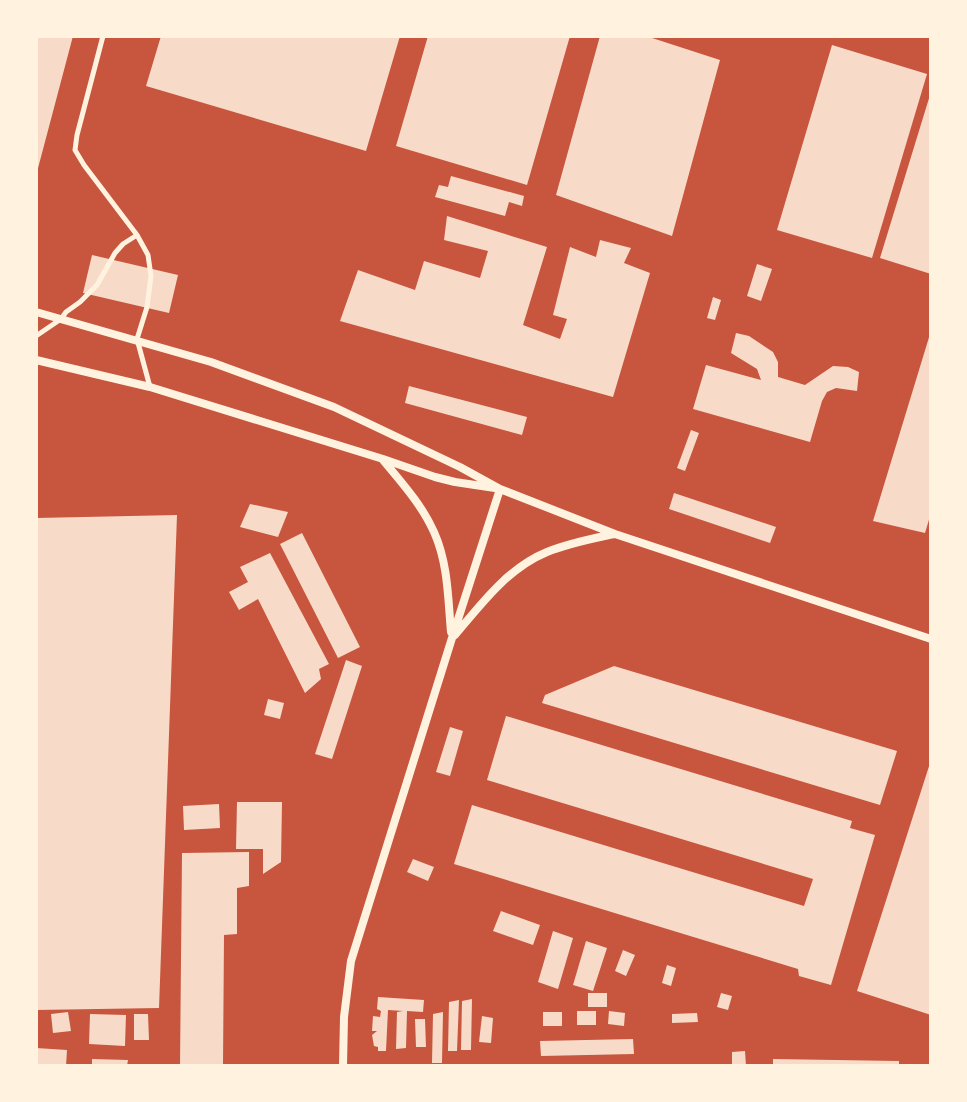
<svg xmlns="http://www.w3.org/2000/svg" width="967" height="1102" viewBox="0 0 967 1102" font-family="Arial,sans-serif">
  <rect width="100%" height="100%" fill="#c8553d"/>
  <!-- building -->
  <path fill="#f7dbc8" d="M 36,36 L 73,36 L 37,172 L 36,172 Z
    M 161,36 L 400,36 L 366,151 L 146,86 Z
    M 428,36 L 570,36 L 527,185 L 396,146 Z
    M 600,36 L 646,36 L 720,60 L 672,236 L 556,195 Z
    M 832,45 L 927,74 L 872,258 L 777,230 Z
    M 930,95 L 931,95 L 931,274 L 880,258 Z
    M 451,176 L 524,196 L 522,206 L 509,202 L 505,216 L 435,197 L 439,185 L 448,187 Z
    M 447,216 L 547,247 L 523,325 L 560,339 L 567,319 L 553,315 L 570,247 L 596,257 L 600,240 L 631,248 L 624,263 L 650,273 L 613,397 L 340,321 L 358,270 L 415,290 L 424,261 L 480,278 L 488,251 L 444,240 Z
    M 92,255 L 178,275 L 169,313 L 83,293 Z
    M 757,264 L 772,269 L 761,301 L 747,296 Z
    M 713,297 L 721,300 L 715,320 L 707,318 Z
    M 736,333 L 749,336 L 773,352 L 778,362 L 778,377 L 805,385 L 833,366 L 848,367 L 859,372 L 857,391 L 836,388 L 827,392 L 822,401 L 810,442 L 693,409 L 706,365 L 761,380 L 757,369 L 731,353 Z
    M 930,334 L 931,513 L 925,533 L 873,521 Z
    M 409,386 L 527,417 L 522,435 L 405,403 Z
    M 691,430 L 699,433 L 685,471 L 677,468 Z
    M 674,493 L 776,527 L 770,543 L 669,509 Z
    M 250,504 L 288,512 L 278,537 L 240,527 Z
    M 177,515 L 159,1008 L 36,1010 L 36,518 Z
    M 302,533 L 360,647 L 338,658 L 280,544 Z
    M 270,553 L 329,664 L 319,669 L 321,679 L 305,693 L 258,599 L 239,610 L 229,592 L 248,582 L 240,567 Z
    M 346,660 L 362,666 L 332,759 L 315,754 Z
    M 614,666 L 897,751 L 880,805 L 542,703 L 545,695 Z
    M 268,699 L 284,703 L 280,719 L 264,715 Z
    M 506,716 L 852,821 L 850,828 L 875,835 L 831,985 L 799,976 L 798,969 L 454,864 L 472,805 L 804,906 L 813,879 L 487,780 Z
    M 450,727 L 463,731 L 450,776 L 436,772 Z
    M 931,760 L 931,1015 L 857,991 Z
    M 237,802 L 282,802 L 281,862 L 263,874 L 263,849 L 236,849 Z
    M 219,804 L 220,828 L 184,830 L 183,806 Z
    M 249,852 L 249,886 L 237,888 L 237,934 L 224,935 L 223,1066 L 180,1066 L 182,853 Z
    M 413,859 L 434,867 L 428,881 L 407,872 Z
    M 501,911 L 540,925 L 533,945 L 493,931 Z
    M 553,931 L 573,938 L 558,989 L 538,982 Z
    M 586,941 L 607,948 L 593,991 L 573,985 Z
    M 623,950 L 635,955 L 626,976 L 615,971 Z
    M 667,965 L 676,968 L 671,986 L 662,983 Z
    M 588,993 L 607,993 L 607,1007 L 588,1007 Z
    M 721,993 L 732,996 L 728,1010 L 717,1007 Z
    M 378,997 L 424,1000 L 423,1012 L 407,1011 L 406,1048 L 396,1049 L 397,1012 L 403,1011 L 388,1010 L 386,1051 L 378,1051 L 378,1047 L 374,1046 L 372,1035 L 377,1031 L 372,1031 L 373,1016 L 380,1017 L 381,1011 L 377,1009 Z
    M 472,999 L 471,1050 L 461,1050 L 462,1001 Z
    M 459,1000 L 457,1051 L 448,1051 L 449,1002 Z
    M 577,1011 L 596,1011 L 596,1025 L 577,1025 Z
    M 609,1011 L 625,1013 L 624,1026 L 608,1024 Z
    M 68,1012 L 71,1031 L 53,1033 L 51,1014 Z
    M 443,1012 L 442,1063 L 432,1063 L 433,1014 Z
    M 543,1012 L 562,1012 L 562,1026 L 543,1026 Z
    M 697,1013 L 698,1022 L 672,1023 L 672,1014 Z
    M 90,1014 L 126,1015 L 125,1046 L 89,1044 Z
    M 134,1014 L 148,1014 L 149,1040 L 134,1040 Z
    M 482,1016 L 493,1018 L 491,1043 L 479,1042 Z
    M 415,1019 L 425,1019 L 426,1047 L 416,1047 Z
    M 633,1039 L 634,1054 L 541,1056 L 540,1041 Z
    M 36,1048 L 67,1050 L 66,1066 L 36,1066 Z
    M 745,1051 L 746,1066 L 732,1066 L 732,1052 Z
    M 92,1059 L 128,1060 L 127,1066 L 92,1066 Z
    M 773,1059 L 899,1061 L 899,1066 L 773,1066 Z"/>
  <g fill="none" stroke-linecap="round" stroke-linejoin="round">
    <!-- service -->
    <path stroke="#fff3e0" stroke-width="5" d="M 103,36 L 77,135 L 75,150 L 84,165 L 137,235 L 148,255 L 151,276 L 147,307 L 137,339 L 150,387
      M 36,336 L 61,319 L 66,312 L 80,302 L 97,285 L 115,253 L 123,244 L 137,235"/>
    <!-- minor -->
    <path stroke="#fff3e0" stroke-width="8" d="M 36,312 L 211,362 L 334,407 L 460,467 L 500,489 L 615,534 L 931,639
      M 36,360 L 150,387 L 383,459 L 435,477 L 455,482 L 495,488
      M 383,460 C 402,483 422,505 434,532 C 448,563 448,598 451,632
      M 455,635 C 482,603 508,568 547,552 C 569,543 591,539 614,534
      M 343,1066 L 344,1017 L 351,961 L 452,638 L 500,489"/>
  </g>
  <!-- border -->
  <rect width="967" height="1102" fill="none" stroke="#fff3e0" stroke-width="76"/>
</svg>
